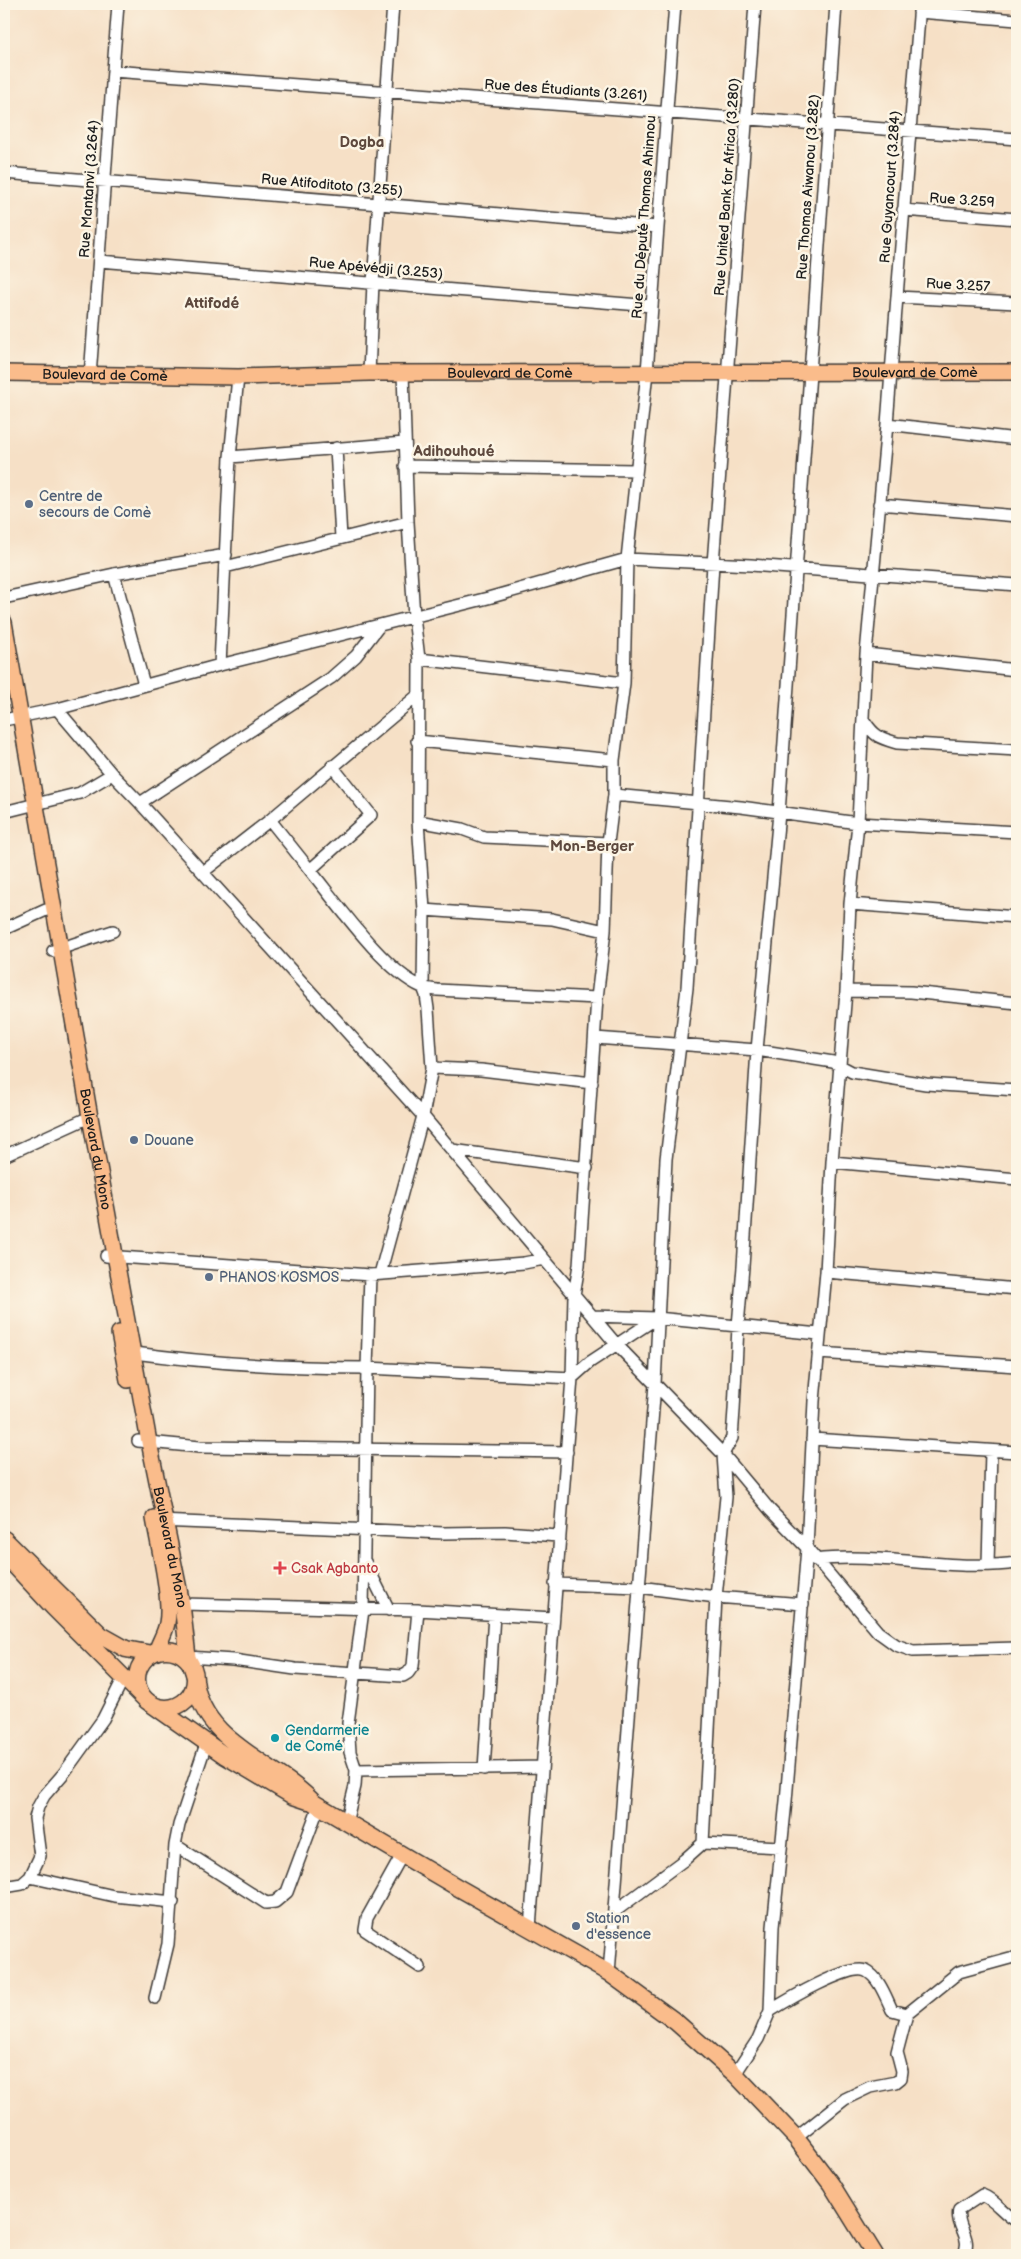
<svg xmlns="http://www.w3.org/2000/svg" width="1021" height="2259" viewBox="0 0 1021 2259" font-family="'Balsamiq Sans',sans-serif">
  <rect width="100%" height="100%" fill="#fcf5e5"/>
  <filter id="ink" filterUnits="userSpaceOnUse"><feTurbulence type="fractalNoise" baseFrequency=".02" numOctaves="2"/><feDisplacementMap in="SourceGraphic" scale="10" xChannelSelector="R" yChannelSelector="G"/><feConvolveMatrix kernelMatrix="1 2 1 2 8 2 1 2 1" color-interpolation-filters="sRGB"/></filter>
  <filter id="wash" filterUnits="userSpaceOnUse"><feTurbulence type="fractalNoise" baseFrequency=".0096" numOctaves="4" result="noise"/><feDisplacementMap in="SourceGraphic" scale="20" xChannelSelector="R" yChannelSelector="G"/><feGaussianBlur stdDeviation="1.12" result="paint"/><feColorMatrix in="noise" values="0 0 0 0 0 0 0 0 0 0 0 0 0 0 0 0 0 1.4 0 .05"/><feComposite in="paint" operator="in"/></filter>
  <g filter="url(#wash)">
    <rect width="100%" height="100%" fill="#f6e0c6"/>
  </g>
  <g filter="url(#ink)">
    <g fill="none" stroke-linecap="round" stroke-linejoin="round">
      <!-- minor casing -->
      <g stroke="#3d3936" stroke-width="14">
        <path id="minor" d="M 919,12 L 1017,20
          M 113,71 L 1017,139
          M 4,173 L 658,227
          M 903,210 L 1017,219
          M 99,261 L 652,306
          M 897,297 L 1017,303
          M 369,373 L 373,283 L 393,4
          M 90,376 L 118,4
          M 887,424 L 1017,439
          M 336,448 L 341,538
          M 230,457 L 404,443
          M 405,466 L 635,470
          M 879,504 L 1017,516
          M 225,567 L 408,522
          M 114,574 L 144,685
          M 4,598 L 114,574 L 226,555
          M 866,654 L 1017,670
          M 419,659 L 624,683
          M 220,665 L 230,457 L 238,377
          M 57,709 L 112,774 L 140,803 L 423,1116 L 616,1344 L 723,1454 L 770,1510 L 807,1548 L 878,1632 L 896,1645 L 913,1651 L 1017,1648
          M 4,720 L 57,709 L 220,665 L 488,598 L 627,559 L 751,565 L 1017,585
          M 865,722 C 875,737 880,738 897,743 L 1017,750
          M 417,741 L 614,760
          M 614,795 L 741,807 L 858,823 L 1017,832
          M 140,803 L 331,678 L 356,656 L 380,625
          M 4,812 L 80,793 L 112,774
          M 270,820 L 310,870 L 371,815 L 332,766
          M 418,821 L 462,829 L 484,837 L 608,843
          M 310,870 C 337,903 383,970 422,987 C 426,989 432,989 437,990 L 597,998
          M 203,872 L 270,820 L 417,696
          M 850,904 L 1017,917
          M 424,910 L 552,919 L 605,931
          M 4,929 L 46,910
          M 53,951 L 113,931
          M 846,991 L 911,992 L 1017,1003
          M 595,1038 L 757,1050 L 833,1062 L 852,1072 L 926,1084 L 1017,1090
          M 432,1068 L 481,1070 L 592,1083
          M 452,1150 L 587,1168
          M 4,1156 L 83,1120
          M 832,1162 L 1017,1179
          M 106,1256 L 370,1275 L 524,1263 L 544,1259
          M 826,1272 L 1017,1289
          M 380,1274 L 423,1116 L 432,1068 L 428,1009 L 426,995 L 423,987 L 424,910 L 418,821 L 419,659 L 414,617 L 408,522 L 403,373
          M 593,1316 L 657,1318 L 819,1334
          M 127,1352 C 206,1363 287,1368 367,1368 L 370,1275
          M 818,1353 L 1017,1366
          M 572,1378 L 574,1295 L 579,1265 L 597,998 L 605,931 L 608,843 L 614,795 L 614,760 L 624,683 L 627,559 L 647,372 L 675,4
          M 572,1378 L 590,1362 L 657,1318
          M 812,1439 L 1017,1452
          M 138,1441 L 200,1447 L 567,1452
          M 158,1521 L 444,1533 L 505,1532 L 558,1536
          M 815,1560 C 882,1552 950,1572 1017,1563
          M 365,1562 L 389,1610
          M 988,1564 L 991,1451
          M 555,1584 L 639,1587 L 716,1597 L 803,1604
          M 182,1604 L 418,1610 L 553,1618
          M 188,1657 L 233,1660 L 295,1669 L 403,1676 L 408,1673 L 413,1666 L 418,1610
          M 484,1769 L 494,1615
          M 356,1770 L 542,1767
          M 346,1823 L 355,1786 L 356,1770 L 350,1752 L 348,1723 L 363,1610 L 367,1368 L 572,1378 L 530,1928
          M 703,1843 L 780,1847
          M 175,1845 L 266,1903 L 275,1902 L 287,1892 L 319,1806
          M 402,1855 L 367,1918 L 365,1930 L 420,1967
          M 30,1877 L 114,1896 L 173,1902
          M 4,1887 L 22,1884 L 30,1877 L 40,1856 L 35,1818 L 38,1807 L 44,1796 L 64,1773 L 103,1719 L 124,1677
          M 614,1912 L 684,1860 L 703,1843 L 716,1597 L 726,1497 L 723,1454 L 732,1438 L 734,1410 L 738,1326 L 743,1267 L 757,1050 L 779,813 L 836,4
          M 609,1973 L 655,1384 L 666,1159 L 687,988 L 713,564 L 755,4
          M 155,1998 L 168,1944 L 175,1845 L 179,1825 L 206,1744
          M 770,2011 C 786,2001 849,1963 866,1971 C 879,1977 886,1998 892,2010 L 907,2014
          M 735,2074 L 758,2039 L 770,2011 L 773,1927 L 786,1801 L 807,1548 L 814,1401 L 826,1272 L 832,1162 L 846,991 L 850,904 L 858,823 L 866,654 L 887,424 L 920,4
          M 796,2138 L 845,2099 L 870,2087 L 896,2082 L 901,2078 L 902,2071 L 897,2052 L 907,2014 L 959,1972 L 1010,1958
          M 963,2255 C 974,2238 955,2227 959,2210 L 982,2195 C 996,2200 1004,2215 1017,2221"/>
      </g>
      <!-- major casing -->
      <g stroke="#3d3936" stroke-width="18">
        <g id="major">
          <path id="s1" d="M 4,373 L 238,377 L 369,373 L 1017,372"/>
          <path id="s2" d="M 4,622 L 90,1117 L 149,1442 L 182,1604 L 188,1657 L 194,1675"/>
          <path d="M 119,1333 L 128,1380"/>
          <path d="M 154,1518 C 158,1543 172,1600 167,1623 C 165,1634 159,1642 156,1652"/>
        </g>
      </g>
      <!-- highway casing -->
      <g stroke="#3d3936" stroke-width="19">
        <path id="highway" d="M 4,1539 L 101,1635 L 126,1649 L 152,1654
          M 4,1554 L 53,1607 L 147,1701 L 224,1755 L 293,1796 L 308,1801
          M137 1679a29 29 0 1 1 58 0a29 29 0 1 1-58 0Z
          M 195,1680 C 202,1743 276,1762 314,1803 L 457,1887 L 609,1973 L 676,2022 L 735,2074 L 796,2138 L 831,2184 L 875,2255"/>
      </g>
      <!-- minor -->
      <use href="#minor" stroke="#fff" stroke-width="11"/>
      <!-- major -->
      <use href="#major" stroke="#fabc8b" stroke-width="15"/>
      <!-- highway -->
      <use href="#highway" stroke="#fabc8b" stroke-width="16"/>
    </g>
  </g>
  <!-- markers -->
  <g fill="#5c6f8a" stroke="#fcf5e5" stroke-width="2">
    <circle cx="29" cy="504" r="5"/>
    <circle cx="134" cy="1140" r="5"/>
    <circle cx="209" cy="1277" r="5"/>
    <circle cx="576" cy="1926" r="5"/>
  </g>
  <path fill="#e0444e" stroke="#fcf5e5" stroke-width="2" d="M277.5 1560.5h5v5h5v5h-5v5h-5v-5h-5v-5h5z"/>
  <circle fill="#0f9aa8" stroke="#fcf5e5" stroke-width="2" cx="275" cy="1738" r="5"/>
  <g text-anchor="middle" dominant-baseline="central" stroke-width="5" stroke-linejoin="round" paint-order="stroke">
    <!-- street labels -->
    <g font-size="14" fill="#1c1c1c" stroke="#fcf5e5">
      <text transform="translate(566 90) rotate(4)">Rue des Étudiants (3.261)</text>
      <text transform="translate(332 185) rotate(5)">Rue Atifoditoto (3.255)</text>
      <text transform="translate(727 187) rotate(-86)">Rue United Bank for Africa (3.280)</text>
      <text transform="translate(808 187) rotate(-86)">Rue Thomas Aiwanou (3.282)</text>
      <text transform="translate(890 187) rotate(-86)">Rue Guyancourt (3.284)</text>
      <text transform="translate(89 189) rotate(-86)">Rue Mantanvi (3.264)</text>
      <text transform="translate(962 200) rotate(4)">Rue 3.259</text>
      <text transform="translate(644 217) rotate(-86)">Rue du Député Thomas Ahinnou</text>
      <text transform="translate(376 268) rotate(5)">Rue Apévédji (3.253)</text>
      <text transform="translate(958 285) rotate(3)">Rue 3.257</text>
      <text stroke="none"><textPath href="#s1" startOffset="506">Boulevard de Comè</textPath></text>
      <text stroke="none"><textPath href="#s1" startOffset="911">Boulevard de Comè</textPath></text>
      <text stroke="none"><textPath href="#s1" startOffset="101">Boulevard de Comè</textPath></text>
      <text stroke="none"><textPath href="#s2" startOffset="535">Boulevard du Mono</textPath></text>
      <text stroke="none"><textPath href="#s2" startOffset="940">Boulevard du Mono</textPath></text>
    </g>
    <!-- service labels -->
    <g font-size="14" fill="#4e5e75" stroke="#fcf5e5" text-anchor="start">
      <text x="39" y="496">Centre de<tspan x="39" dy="16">secours de Comè</tspan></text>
      <text x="144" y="1140">Douane</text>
      <text x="219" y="1277">PHANOS KOSMOS</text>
      <text x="586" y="1918">Station<tspan x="586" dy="16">d'essence</tspan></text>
    </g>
    <!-- health labels -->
    <g font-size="14" fill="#be3a42" stroke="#fcf5e5" text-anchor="start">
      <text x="291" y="1568">Csak Agbanto</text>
    </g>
    <!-- culture labels -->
    <g font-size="14" fill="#0d838f" stroke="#fcf5e5" text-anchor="start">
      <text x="285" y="1730">Gendarmerie<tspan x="285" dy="16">de Comé</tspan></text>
    </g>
    <!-- neighbourhood labels -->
    <g font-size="15" font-weight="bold" fill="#5e493e" stroke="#fcf5e5">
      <text x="362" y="142">Dogba</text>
      <text x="212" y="303">Attifodé</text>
      <text x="454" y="451">Adihouhoué</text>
      <text x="592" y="846">Mon-Berger</text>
    </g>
  </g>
  <!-- margin -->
  <rect width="1021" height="2259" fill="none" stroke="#fcf5e5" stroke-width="20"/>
</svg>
